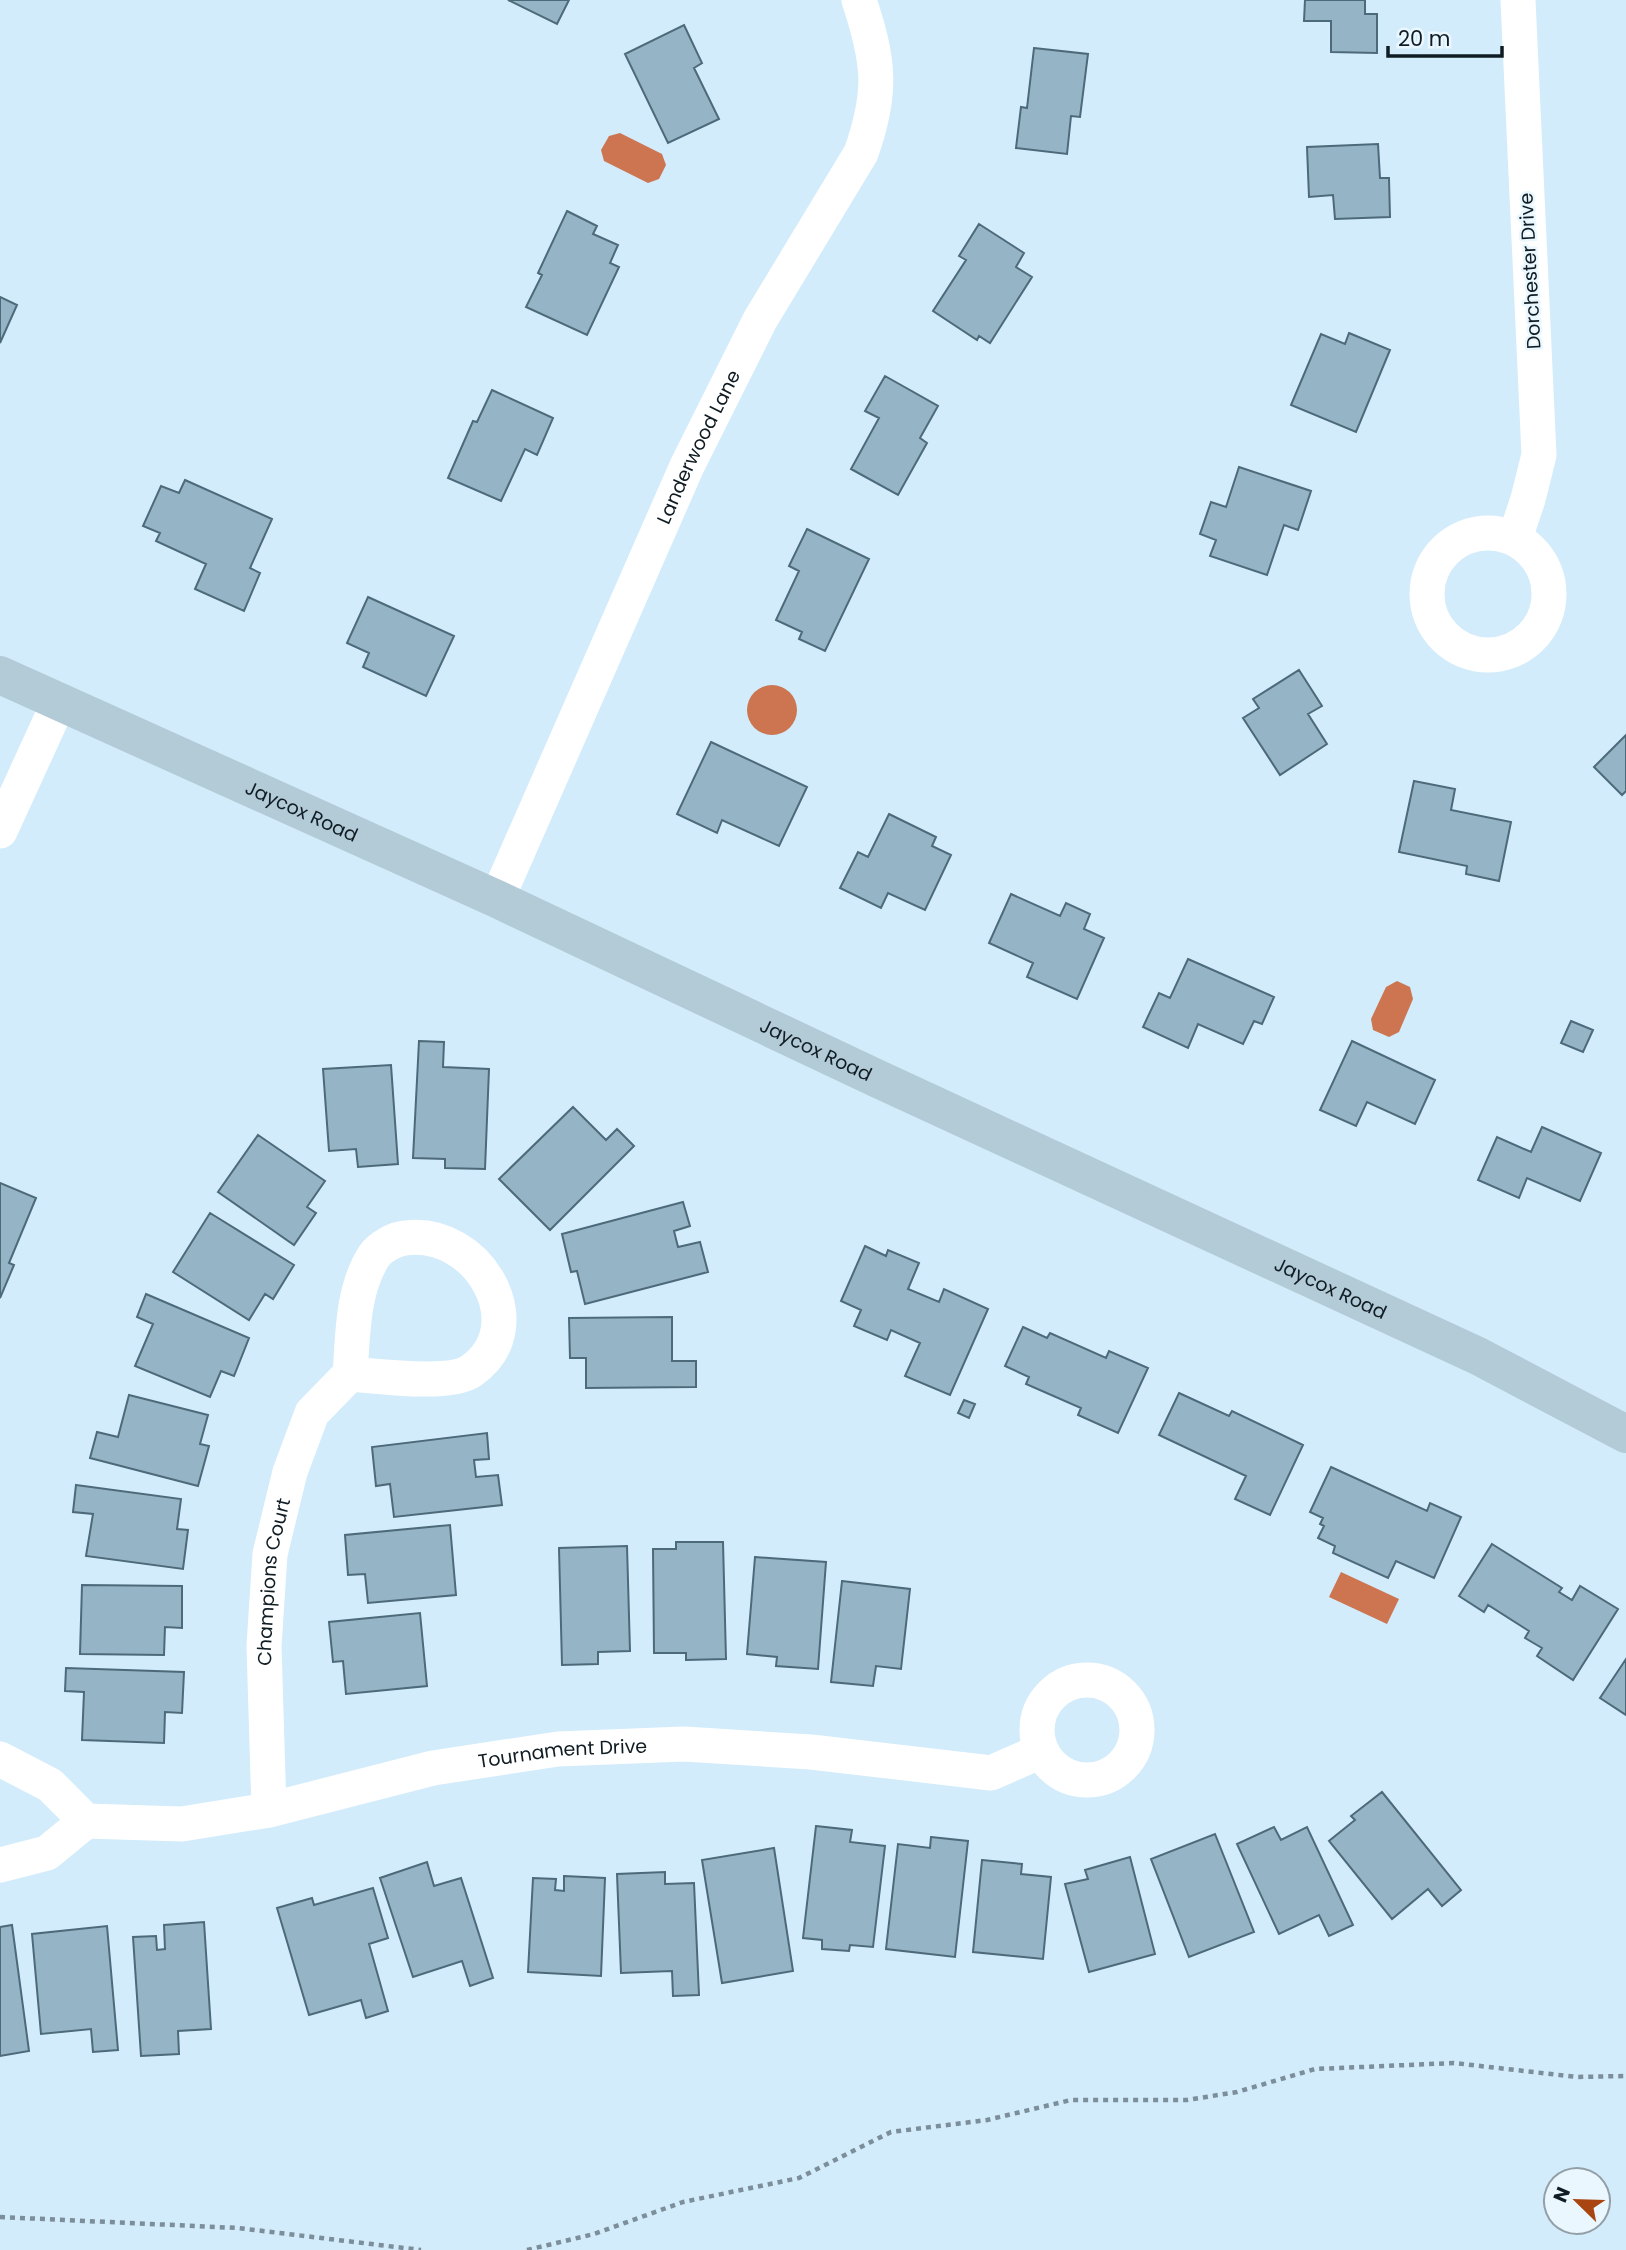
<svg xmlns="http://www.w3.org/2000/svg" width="1626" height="2250" viewBox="0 0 1626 2250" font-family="Poppins,sans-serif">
  <rect width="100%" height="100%" fill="#d2ecfb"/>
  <!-- water -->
  <path fill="#cc7550" d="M 620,133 L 662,154 L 666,165 L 659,179 L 648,183 L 604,161 L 601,150 L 609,136 Z
    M747 710a25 25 0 1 1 50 0a25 25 0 1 1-50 0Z
    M 1397,981 L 1410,987 L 1413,999 L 1399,1032 L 1389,1037 L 1373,1030 L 1371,1019 L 1386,987 Z
    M 1341,1572 L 1399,1599 L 1387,1624 L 1329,1597 Z"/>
  <!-- building -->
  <path fill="#95b4c6" stroke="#4d6a7a" stroke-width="2" d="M 508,0 L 569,0 L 557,24 Z
    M 1305,0 L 1365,0 L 1365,14 L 1377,14 L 1377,53 L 1331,52 L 1331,21 L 1304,21 Z
    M 684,25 L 702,63 L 694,68 L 719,119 L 668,143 L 625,54 Z
    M 1034,48 L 1088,54 L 1080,117 L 1071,116 L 1067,154 L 1016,148 L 1021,107 L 1027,108 Z
    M 1378,144 L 1380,178 L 1389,178 L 1390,217 L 1335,219 L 1333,195 L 1309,197 L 1307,147 Z
    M 567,211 L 597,226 L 593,234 L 618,245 L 610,263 L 619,267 L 587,335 L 526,307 L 542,275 L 538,273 Z
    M 979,224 L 1024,253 L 1016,267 L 1032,277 L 990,343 L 979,336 L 977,340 L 933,311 L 966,260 L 959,256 Z
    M 0,297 L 17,305 L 0,343 Z
    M 1349,333 L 1390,350 L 1356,432 L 1291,405 L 1321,334 L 1345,344 Z
    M 885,376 L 938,406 L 920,438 L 927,443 L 898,495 L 851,469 L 879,418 L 865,411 Z
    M 492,390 L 553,418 L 537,455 L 525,449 L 501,501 L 448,478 L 473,421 L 477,422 Z
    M 1239,467 L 1311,491 L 1298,530 L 1284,525 L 1267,575 L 1210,556 L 1216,540 L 1200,534 L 1211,502 L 1226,507 Z
    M 185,480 L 272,519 L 250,568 L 260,573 L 244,611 L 195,589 L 206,564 L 156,541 L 160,533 L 143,526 L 161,486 L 179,493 Z
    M 807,529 L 869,559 L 825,651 L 799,639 L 802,632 L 776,620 L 799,571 L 789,566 Z
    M 368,597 L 454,636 L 426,696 L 363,667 L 369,653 L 347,643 Z
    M 1299,670 L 1322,706 L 1308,714 L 1327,744 L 1280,775 L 1243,718 L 1259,708 L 1253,699 Z
    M 1626,735 L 1626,791 L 1622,795 L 1594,767 Z
    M 711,742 L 807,787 L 779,846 L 722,820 L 717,833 L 677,814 Z
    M 1414,781 L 1455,789 L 1451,810 L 1511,822 L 1499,881 L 1466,874 L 1467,866 L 1399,852 Z
    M 889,814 L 936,837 L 932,846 L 951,855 L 925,910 L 888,893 L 881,908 L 840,888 L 858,852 L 868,857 Z
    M 1011,894 L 1060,916 L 1066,903 L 1090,914 L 1084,929 L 1104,938 L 1077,999 L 1027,977 L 1033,963 L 989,943 Z
    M 1188,959 L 1274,997 L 1262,1024 L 1254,1021 L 1243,1044 L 1198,1024 L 1188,1048 L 1143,1027 L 1159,993 L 1170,998 Z
    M 1571,1021 L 1593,1030 L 1583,1052 L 1561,1043 Z
    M 419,1041 L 444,1042 L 443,1067 L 489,1069 L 485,1169 L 445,1168 L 445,1159 L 413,1158 Z
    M 1352,1041 L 1435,1080 L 1415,1124 L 1367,1102 L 1356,1126 L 1320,1110 Z
    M 391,1065 L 398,1164 L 358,1167 L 356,1149 L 329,1151 L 323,1069 Z
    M 573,1107 L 606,1140 L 617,1129 L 634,1146 L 550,1230 L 499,1179 Z
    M 1542,1127 L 1601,1153 L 1580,1201 L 1527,1178 L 1519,1198 L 1478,1180 L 1497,1137 L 1531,1152 Z
    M 258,1135 L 325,1181 L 307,1207 L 316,1213 L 294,1245 L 218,1192 Z
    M 0,1183 L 36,1198 L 9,1263 L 14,1265 L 0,1298 Z
    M 683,1202 L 690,1226 L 674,1231 L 678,1247 L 700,1242 L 708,1272 L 585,1304 L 577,1271 L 571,1272 L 562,1234 Z
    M 210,1213 L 294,1265 L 273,1299 L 265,1294 L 249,1320 L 173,1272 Z
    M 865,1246 L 886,1256 L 888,1250 L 919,1263 L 908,1289 L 939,1302 L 944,1289 L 988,1309 L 950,1395 L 905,1376 L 920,1343 L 891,1330 L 887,1340 L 854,1326 L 861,1310 L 841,1301 Z
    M 146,1294 L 249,1338 L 234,1376 L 221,1371 L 210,1397 L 135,1366 L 153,1324 L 137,1317 Z
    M 672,1317 L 672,1361 L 696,1361 L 696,1387 L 586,1388 L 586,1358 L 570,1358 L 569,1318 Z
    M 1023,1327 L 1047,1338 L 1050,1333 L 1106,1358 L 1109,1351 L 1148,1368 L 1118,1433 L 1078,1415 L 1081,1408 L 1026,1384 L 1029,1377 L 1005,1366 Z
    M 1179,1393 L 1229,1416 L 1232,1411 L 1303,1445 L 1270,1515 L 1235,1499 L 1246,1476 L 1159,1435 Z
    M 129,1395 L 208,1415 L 200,1444 L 209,1446 L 198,1486 L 90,1458 L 97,1432 L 118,1437 Z
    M 964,1400 L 975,1404 L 969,1418 L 958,1413 Z
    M 487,1433 L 489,1459 L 474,1460 L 476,1477 L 498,1475 L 502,1505 L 394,1517 L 390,1484 L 376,1486 L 372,1447 Z
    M 1331,1467 L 1427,1511 L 1430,1503 L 1461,1517 L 1434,1578 L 1396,1561 L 1388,1578 L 1333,1553 L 1335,1546 L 1318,1538 L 1324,1526 L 1320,1524 L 1323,1518 L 1310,1512 Z
    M 76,1485 L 181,1499 L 177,1529 L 188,1530 L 183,1569 L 86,1556 L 93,1514 L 73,1512 Z
    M 450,1525 L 456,1595 L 368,1603 L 365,1574 L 348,1575 L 345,1535 Z
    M 676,1542 L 723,1542 L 726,1659 L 686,1660 L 686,1653 L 654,1653 L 653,1549 L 676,1549 Z
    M 1492,1544 L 1562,1588 L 1559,1592 L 1572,1600 L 1580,1586 L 1618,1609 L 1573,1680 L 1537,1656 L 1542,1648 L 1525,1638 L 1529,1631 L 1488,1605 L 1484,1612 L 1459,1596 Z
    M 627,1546 L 630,1651 L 598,1652 L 598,1664 L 562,1665 L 559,1548 Z
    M 755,1557 L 826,1562 L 818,1669 L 776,1666 L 777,1657 L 747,1654 Z
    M 842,1581 L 910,1589 L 901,1669 L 876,1666 L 873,1686 L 831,1682 Z
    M 82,1585 L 182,1586 L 182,1628 L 165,1627 L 164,1655 L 80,1654 Z
    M 420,1613 L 427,1686 L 346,1694 L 343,1661 L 333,1662 L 329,1622 Z
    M 1626,1659 L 1626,1715 L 1600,1698 Z
    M 66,1668 L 184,1672 L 182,1713 L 165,1712 L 164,1743 L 82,1740 L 84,1692 L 65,1691 Z
    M 1382,1792 L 1461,1890 L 1442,1906 L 1428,1889 L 1392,1919 L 1329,1841 L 1355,1820 L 1351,1816 Z
    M 816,1826 L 852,1830 L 850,1842 L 885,1846 L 873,1947 L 850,1945 L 849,1951 L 822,1949 L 822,1940 L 803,1938 Z
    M 1274,1827 L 1281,1840 L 1307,1827 L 1353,1925 L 1329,1936 L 1319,1915 L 1279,1934 L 1237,1844 Z
    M 1215,1834 L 1254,1932 L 1189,1957 L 1151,1859 Z
    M 931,1837 L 968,1841 L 955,1957 L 886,1949 L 898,1844 L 930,1848 Z
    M 774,1848 L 793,1971 L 722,1983 L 702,1860 Z
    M 1130,1857 L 1155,1954 L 1089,1972 L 1065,1884 L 1088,1879 L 1085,1870 Z
    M 982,1860 L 1022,1864 L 1021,1874 L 1051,1877 L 1043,1959 L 973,1952 Z
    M 427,1862 L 434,1886 L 461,1878 L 493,1978 L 470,1986 L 462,1961 L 413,1977 L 380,1878 Z
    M 665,1872 L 665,1884 L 694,1883 L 699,1995 L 673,1996 L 672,1971 L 621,1973 L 617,1874 Z
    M 564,1876 L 605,1878 L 601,1976 L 528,1972 L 533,1878 L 556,1879 L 555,1890 L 564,1891 Z
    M 373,1888 L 388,1938 L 369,1944 L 388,2011 L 366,2018 L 361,2000 L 309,2015 L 277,1908 L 312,1898 L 314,1905 Z
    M 204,1922 L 211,2029 L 178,2031 L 179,2054 L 141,2056 L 133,1937 L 156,1936 L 157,1950 L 165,1949 L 164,1925 Z
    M 12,1925 L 29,2051 L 0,2056 L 0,1927 Z
    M 107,1926 L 118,2050 L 93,2052 L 91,2029 L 41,2034 L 32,1934 Z"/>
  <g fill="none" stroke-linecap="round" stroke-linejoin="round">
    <!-- path -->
    <path stroke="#7b8e9a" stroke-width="4.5" stroke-dasharray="5 5" stroke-linecap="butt" d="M 0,2217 L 238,2228 L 421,2250
      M 527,2250 L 594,2234 L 683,2202 L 799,2178 L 891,2132 L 987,2120 L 1071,2100 L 1187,2100 L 1237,2092 L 1315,2069 L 1454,2063 L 1577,2077 L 1626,2076"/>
    <!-- street -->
    <g stroke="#fff" stroke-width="35">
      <circle cx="1488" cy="594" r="61"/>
      <path d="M 1515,538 L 1528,499 L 1539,455 L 1518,0"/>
      <path d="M 0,831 L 59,702"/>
      <path id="s1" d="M 497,899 L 687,466 L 760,320 L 861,153 C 883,91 879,61 859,0"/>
      <circle cx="1087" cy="1730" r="50"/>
      <path d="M 0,1759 L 50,1785 L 86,1821"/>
      <path id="s2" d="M 269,1810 L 264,1646 L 270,1554 L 290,1472 L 312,1413 L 350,1374 C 353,1335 352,1290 374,1256 C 380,1247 395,1239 405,1238 C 479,1228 535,1327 471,1371 C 449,1386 378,1376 350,1374"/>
      <path id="s3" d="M 0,1865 L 47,1853 L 86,1821 L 182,1824 L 269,1810 L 433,1768 L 558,1749 L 684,1744 L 811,1752 L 991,1773 L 1041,1751"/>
    </g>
    <!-- secondary -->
    <path stroke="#b3cbd7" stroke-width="38" id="s4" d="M 0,675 L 497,899 L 876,1078 L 1478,1356 L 1626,1434"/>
  </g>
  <g text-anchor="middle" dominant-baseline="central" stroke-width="5" stroke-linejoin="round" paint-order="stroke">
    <!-- street labels -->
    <g font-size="19" fill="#101c23" stroke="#eaf7fe">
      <text transform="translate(1530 271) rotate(-93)">Dorchester Drive</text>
      <text stroke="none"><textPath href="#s1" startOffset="495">Landerwood Lane</textPath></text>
      <text stroke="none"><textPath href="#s4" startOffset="331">Jaycox Road</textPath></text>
      <text stroke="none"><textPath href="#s4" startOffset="898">Jaycox Road</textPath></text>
      <text stroke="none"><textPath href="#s4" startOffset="1465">Jaycox Road</textPath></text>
      <text stroke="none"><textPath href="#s2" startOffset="229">Champions Court</textPath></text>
      <text stroke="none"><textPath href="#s3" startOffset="583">Tournament Drive</textPath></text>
    </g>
  </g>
  <!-- north arrow -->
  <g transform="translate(1577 2201) rotate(293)"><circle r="33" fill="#eaf7fe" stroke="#939fa6" stroke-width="2"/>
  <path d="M0-5L12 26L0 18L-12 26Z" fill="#a94511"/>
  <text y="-10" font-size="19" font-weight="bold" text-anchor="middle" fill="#101c23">N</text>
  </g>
  <!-- scale -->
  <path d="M1388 46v10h114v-10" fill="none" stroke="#101c23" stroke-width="3.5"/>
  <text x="1398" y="46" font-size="21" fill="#101c23" stroke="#eaf7fe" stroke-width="5" paint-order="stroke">20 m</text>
</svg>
